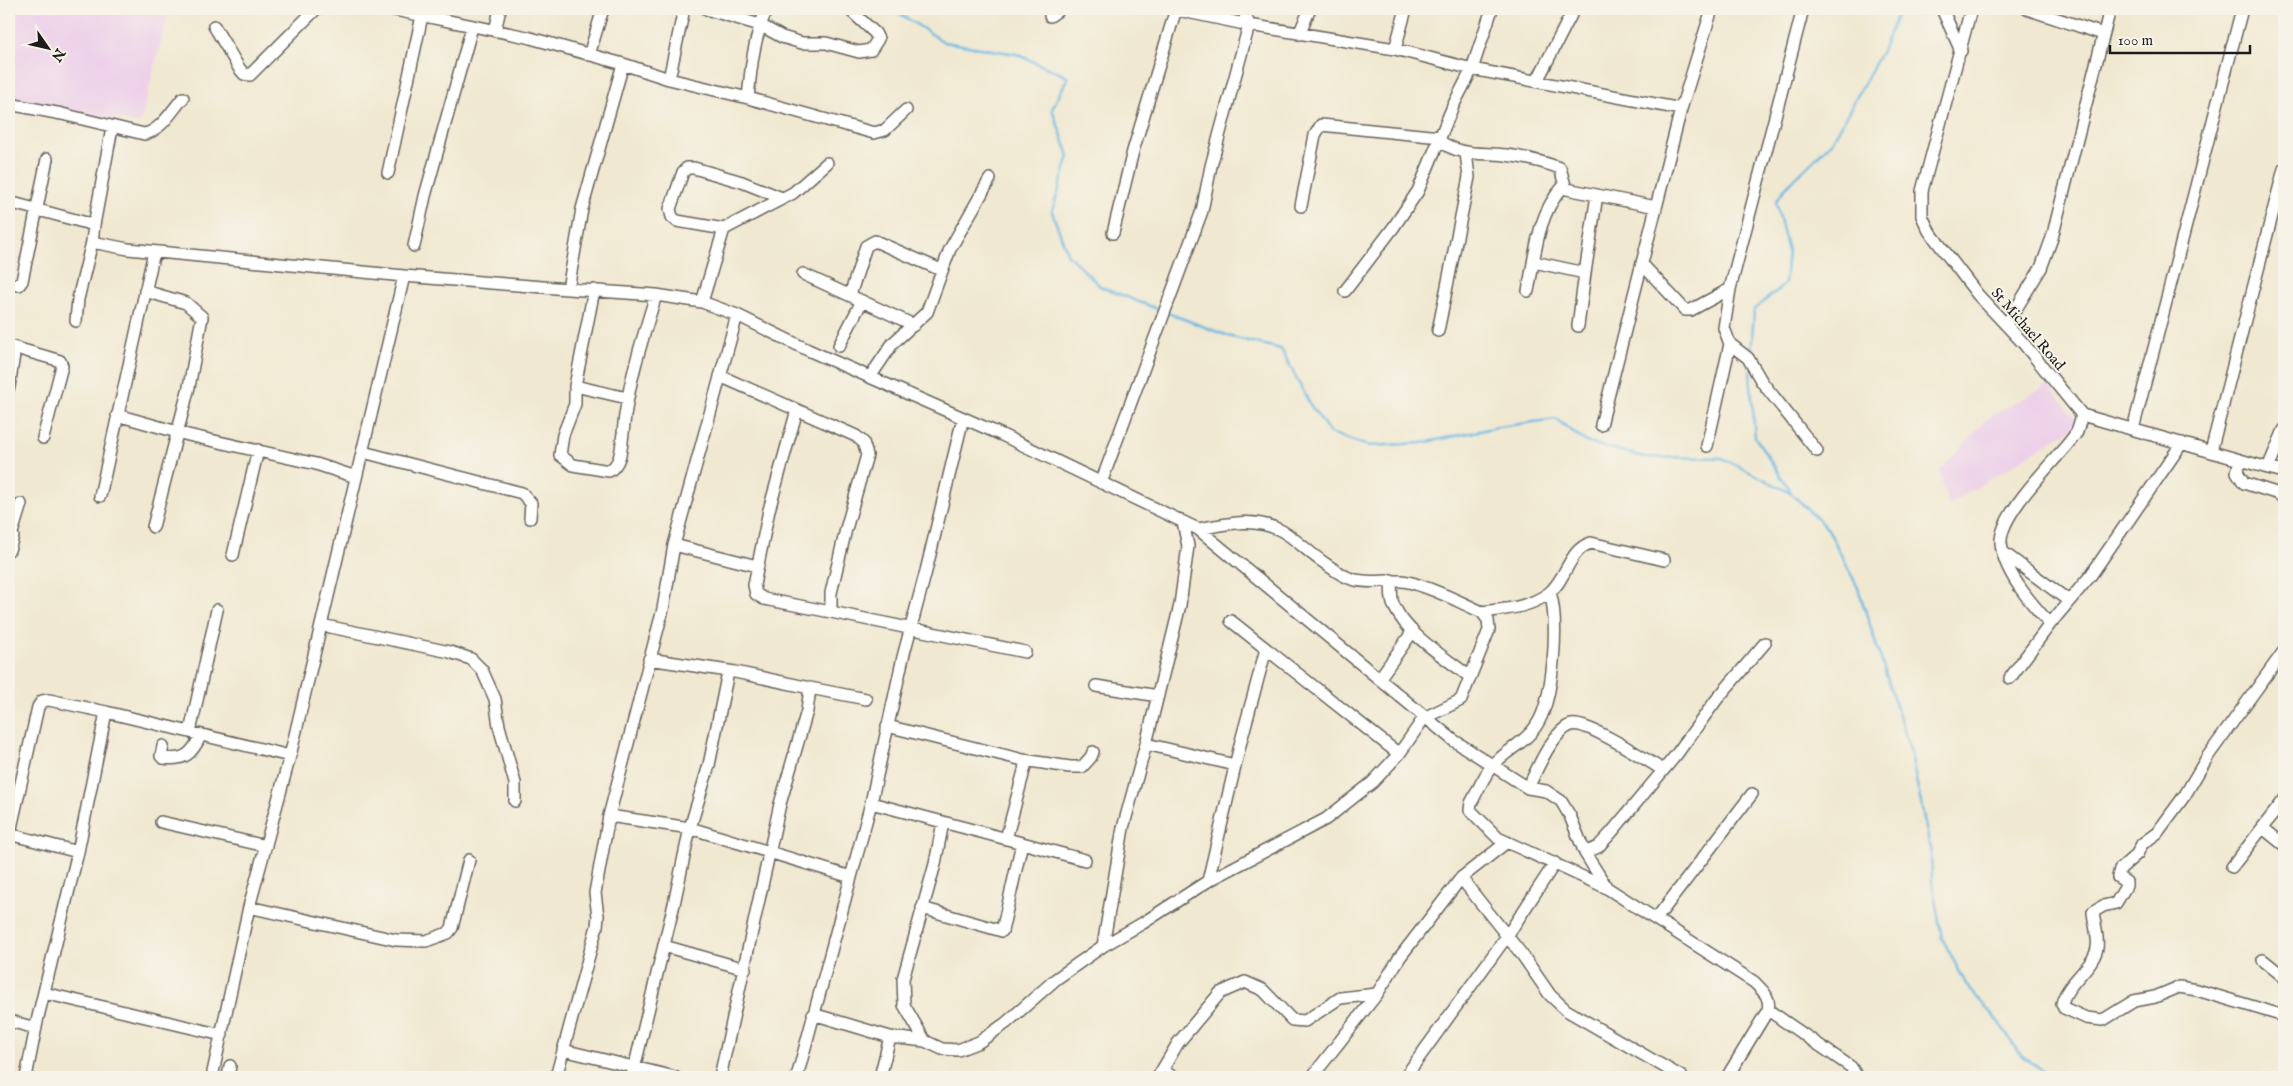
<svg xmlns="http://www.w3.org/2000/svg" width="2293" height="1086" viewBox="0 0 2293 1086" font-family="'IM FELL English',serif">
  <rect width="100%" height="100%" fill="#f7f3e8"/>
  <filter id="ink" filterUnits="userSpaceOnUse"><feTurbulence type="fractalNoise" baseFrequency=".02" numOctaves="2"/><feDisplacementMap in="SourceGraphic" scale="10" xChannelSelector="R" yChannelSelector="G"/><feConvolveMatrix kernelMatrix="1 2 1 2 8 2 1 2 1" color-interpolation-filters="sRGB"/></filter>
  <filter id="wash" filterUnits="userSpaceOnUse"><feTurbulence type="fractalNoise" baseFrequency=".0096" numOctaves="4" result="noise"/><feDisplacementMap in="SourceGraphic" scale="20" xChannelSelector="R" yChannelSelector="G"/><feGaussianBlur stdDeviation="1.12" result="paint"/><feColorMatrix in="noise" values="0 0 0 0 0 0 0 0 0 0 0 0 0 0 0 0 0 1.4 0 .05"/><feComposite in="paint" operator="in"/></filter>
  <g filter="url(#wash)">
    <rect width="100%" height="100%" fill="#f0e8d0"/>
    <!-- built -->
    <path fill="#edd1e9" d="M 9,9 L 169,9 L 140,124 L 15,99 L 9,95 Z
      M 2048,385 L 2078,421 L 2076,426 L 1948,505 L 1940,471 L 1988,418 Z"/>
    <g fill="none" stroke-linecap="round" stroke-linejoin="round">
      <!-- stream -->
      <path stroke="#6abae5" stroke-width="2.5" d="M 892,9 L 944,42 L 1016,54 L 1068,77 L 1052,109 L 1069,156 L 1052,212 L 1068,255 L 1101,287 L 1160,310
        M 1168,313 L 1228,336 L 1281,349 L 1311,406 L 1330,433 L 1369,446 L 1422,443 L 1498,427 L 1556,419 L 1586,442 L 1644,457 L 1722,458 L 1791,493 L 1828,529 L 1858,588 L 1910,749 L 1931,853 L 1932,882 L 1942,938 L 1967,986 L 1997,1020 L 2021,1055 L 2050,1077
        M 1751,355 L 1754,310 L 1785,284 L 1788,251 L 1776,202 L 1786,187 L 1832,142 L 1883,49 L 1899,9
        M 1750,372 L 1755,437 L 1791,492"/>
    </g>
  </g>
  <g filter="url(#ink)">
    <g fill="none" stroke-linecap="round" stroke-linejoin="round">
      <!-- minor casing -->
      <g stroke="#66635b" stroke-width="14">
        <path id="minor" d="M 390,9 L 527,37 L 623,64
          M 706,9 L 760,25 L 782,37 L 802,43 L 826,43 L 859,52 L 871,50 L 878,39 L 875,33 L 849,9
          M 767,9 C 754,36 751,67 748,98 L 874,133 L 885,130 L 906,110
          M 1173,9 L 1249,25 L 1243,9
          M 1803,9 L 1730,289 L 1724,328 L 1730,344 L 1748,358 L 1762,382 L 1817,451
          M 1942,9 L 1961,51
          M 1971,9 L 1922,191 L 1922,216 L 1929,231 L 1978,295 L 2024,344 L 2082,415 L 2268,468 L 2284,430
          M 2027,9 L 2103,34
          M 1050,16 L 1060,9
          M 214,26 L 239,68 L 244,74 L 250,75 L 316,9
          M 495,31 L 500,9
          M 1299,34 L 1310,9
          M 1395,49 L 1406,9
          M 589,55 L 603,9
          M 669,79 L 748,98
          M 1537,81 L 1574,9
          M 9,104 L 62,114 L 144,134 C 160,132 173,109 183,98
          M 1438,140 C 1462,157 1479,152 1506,155 C 1524,157 1543,162 1560,168 L 1566,189
          M 388,173 L 422,16
          M 9,202 L 94,225 L 92,242 L 128,249 L 404,276 L 568,289 L 582,209 L 623,64 L 669,79 L 684,9
          M 1301,206 L 1315,135 L 1321,125 L 1440,137
          M 94,225 L 112,128
          M 724,229 L 677,221 L 672,217 L 670,209 L 683,172 L 687,168 L 694,168 L 742,182 L 782,198
          M 1113,233 L 1133,151 L 1176,9
          M 414,246 L 425,196 L 472,27
          M 1534,262 L 1585,273 L 1597,195
          M 1642,264 L 1685,310 L 1691,310 L 1730,289
          M 803,274 L 914,325
          M 9,284 L 19,285 L 22,281 L 47,159
          M 568,289 L 656,295 L 702,302 L 737,315 L 808,350 L 1002,435 L 1198,529 L 1453,740 L 1528,788 L 1546,791 L 1561,801 L 1570,816 L 1585,853 L 1607,888 L 1754,982 C 1763,991 1771,997 1768,1010 L 1727,1077
          M 594,290 L 575,386 L 575,404 L 563,435 L 560,455 L 573,465 L 609,471 C 622,463 621,447 623,433 C 627,386 642,340 656,295
          M 145,291 L 186,303 L 202,317 L 189,387 L 153,527
          M 1345,291 L 1393,228 L 1418,191 L 1453,106 L 1472,69 L 1492,9
          M 1528,291 C 1535,257 1537,215 1562,188 L 1656,207
          M 850,295 L 866,246 L 875,241 L 941,270
          M 702,302 L 724,229 L 793,193 L 827,163
          M 76,321 L 78,299 L 92,242
          M 2006,325 L 2041,268 L 2052,238 L 2110,9
          M 1578,326 L 1585,273
          M 1438,331 L 1469,177 L 1466,153
          M 9,346 L 54,359 L 60,361 L 62,366 L 43,438
          M 839,346 L 862,301
          M 720,376 L 856,436 L 863,442 L 867,455 L 846,529 L 831,593 L 831,612 L 1025,652
          M 870,377 L 893,343 L 927,312 L 950,249 L 990,179
          M 575,386 L 627,398
          M 9,387 L 15,348
          M 797,410 L 769,510 L 754,585 L 756,594 L 764,599 L 831,612
          M 117,415 L 188,435 L 316,464 L 356,477
          M 1601,425 L 1681,109
          M 2133,429 L 2242,9
          M 1707,446 L 1730,344
          M 2211,451 L 2284,169
          M 363,452 L 522,493 L 531,503 L 530,518
          M 2240,460 L 2237,472 L 2244,483 L 2279,494 L 2284,499
          M 2268,468 L 2284,472
          M 1101,483 L 1202,211 L 1211,166 L 1249,25 L 1395,49 L 1472,69 L 1681,109 L 1712,9
          M 100,496 L 154,252
          M 9,531 L 13,536 L 9,550
          M 12,533 L 21,504
          M 674,545 L 757,566
          M 2004,553 L 2069,601
          M 233,555 L 258,450
          M 1391,580 C 1392,588 1390,599 1394,606 C 1408,636 1445,657 1470,677
          M 1550,592 C 1559,622 1554,700 1536,726 C 1526,742 1507,750 1494,764 C 1484,774 1478,791 1471,803 L 1470,810 L 1498,838 L 1607,888
          M 1482,612 C 1506,609 1529,608 1549,593 C 1566,580 1569,549 1591,543 L 1664,560
          M 1231,621 L 1399,754
          M 2050,624 C 2031,603 2004,573 2001,543 C 1999,514 2054,462 2071,440 L 2077,432 L 2082,415
          M 321,625 L 450,652 L 471,659 L 482,670 L 495,699 L 499,726 L 515,783 L 515,801
          M 2284,651 L 2208,756 L 2185,795 L 2157,833 L 2142,844 L 2137,854 L 2120,869 L 2118,877 L 2126,882 L 2126,886 L 2116,903 L 2103,906 L 2093,912 C 2094,923 2099,938 2097,948 C 2094,967 2066,983 2062,1004 L 2064,1008 L 2086,1018 L 2103,1020 L 2134,1001 L 2155,997 L 2179,987 L 2197,990 L 2284,1016
          M 649,659 L 735,672 L 810,688
          M 728,672 L 709,765 L 690,828 L 851,877
          M 2010,678 L 2050,624 L 2091,575 L 2182,443
          M 1379,679 L 1413,631
          M 1096,686 L 1158,696
          M 887,726 L 1023,760 L 1070,767 L 1082,767 L 1091,757 L 1093,752
          M 190,732 L 217,610
          M 1146,744 L 1235,765
          M 163,746 L 161,756 L 163,758 C 185,761 192,754 201,735
          M 1528,788 C 1536,771 1553,731 1571,725 C 1586,720 1648,761 1663,770
          M 871,803 L 1022,843 L 1002,931 L 922,908
          M 609,816 L 690,828 L 674,904 L 632,1077
          M 161,822 L 266,846
          M 2263,828 L 2284,845
          M 9,834 L 78,852
          M 9,837 L 38,707 L 42,701 L 49,700 L 106,712
          M 1006,839 L 1025,767 L 1023,760
          M 1022,843 L 1085,860
          M 1585,853 L 1598,847 L 1611,833 L 1676,755 L 1717,699 L 1765,643
          M 2232,867 L 2284,800
          M 1461,878 L 1523,956 L 1550,995 L 1566,1010 L 1682,1077
          M 1208,881 L 1241,741 L 1266,649
          M 249,907 L 396,940 L 426,941 L 448,933 L 452,928 L 469,860
          M 1656,919 L 1752,794
          M 664,946 L 745,969
          M 1103,946 L 1123,828 L 1146,744 L 1180,605 L 1188,546 L 1183,522
          M 2263,960 L 2284,977
          M 44,993 L 222,1035
          M 1768,1010 L 1851,1067 L 1857,1077
          M 813,1014 L 890,1037 L 925,1041 L 942,1049 L 958,1050 L 979,1042 L 1006,1023 L 1056,979 L 1103,946 L 1143,923 L 1208,881 L 1326,819 L 1373,782 L 1399,754 L 1424,718 L 1461,700 L 1489,630 L 1488,620 L 1482,612 C 1459,602 1434,588 1408,582 C 1389,578 1370,585 1352,579 C 1341,576 1332,568 1323,562 C 1309,553 1293,536 1280,530 C 1253,517 1226,524 1198,529
          M 9,1021 L 36,1028
          M 925,1041 L 904,1005 L 903,979 L 935,864 L 943,822
          M 563,1050 L 675,1077
          M 1162,1070 L 1173,1077
          M 26,1077 L 38,1017 L 78,852 L 106,712 L 290,756
          M 212,1077 L 249,907 L 290,756 L 404,276
          M 228,1077 L 230,1066
          M 556,1077 L 597,926 L 598,916 L 595,893 L 609,816 L 663,609 L 674,545 L 737,315
          M 720,1077 L 780,804 L 807,711 L 810,688 L 866,699
          M 797,1077 L 871,803 L 903,657 L 926,571 L 963,418
          M 880,1077 L 890,1037
          M 1158,1077 L 1178,1043 L 1220,993 L 1245,982 L 1263,990 L 1292,1020 L 1305,1021 L 1340,998 L 1377,994
          M 1312,1077 L 1377,994 L 1400,957 L 1461,878 L 1507,842
          M 1405,1077 L 1507,936 L 1555,863"/>
      </g>
      <!-- minor -->
      <use href="#minor" stroke="#fff" stroke-width="11"/>
    </g>
  </g>
  <g text-anchor="middle" dominant-baseline="central" stroke-width="4" stroke-linejoin="round" paint-order="stroke">
    <!-- street labels -->
    <g font-size="15" fill="#1c1c1c" stroke="#f7f3e8">
      <text transform="translate(2028 329) rotate(49)">St Michael Road</text>
    </g>
  </g>
  <!-- margin -->
  <rect width="2293" height="1086" fill="none" stroke="#f7f3e8" stroke-width="30"/>
  <!-- north arrow -->
  <g transform="translate(48 48) rotate(124)" stroke="#f7f3e8" stroke-width="4" paint-order="stroke">
  <path d="M0-4L9 19L0 12L-9 19Z" fill="#1c1c1c"/>
  <text y="-8" font-size="14" font-weight="bold" text-anchor="middle" fill="#1c1c1c">N</text>
  </g>
  <!-- scale -->
  <path d="M2110 45v8h140v-8" fill="none" stroke="#1c1c1c" stroke-width="2.5"/>
  <text x="2118" y="45" font-size="15" fill="#1c1c1c" stroke="#f7f3e8" stroke-width="4" paint-order="stroke">100 m</text>
</svg>
